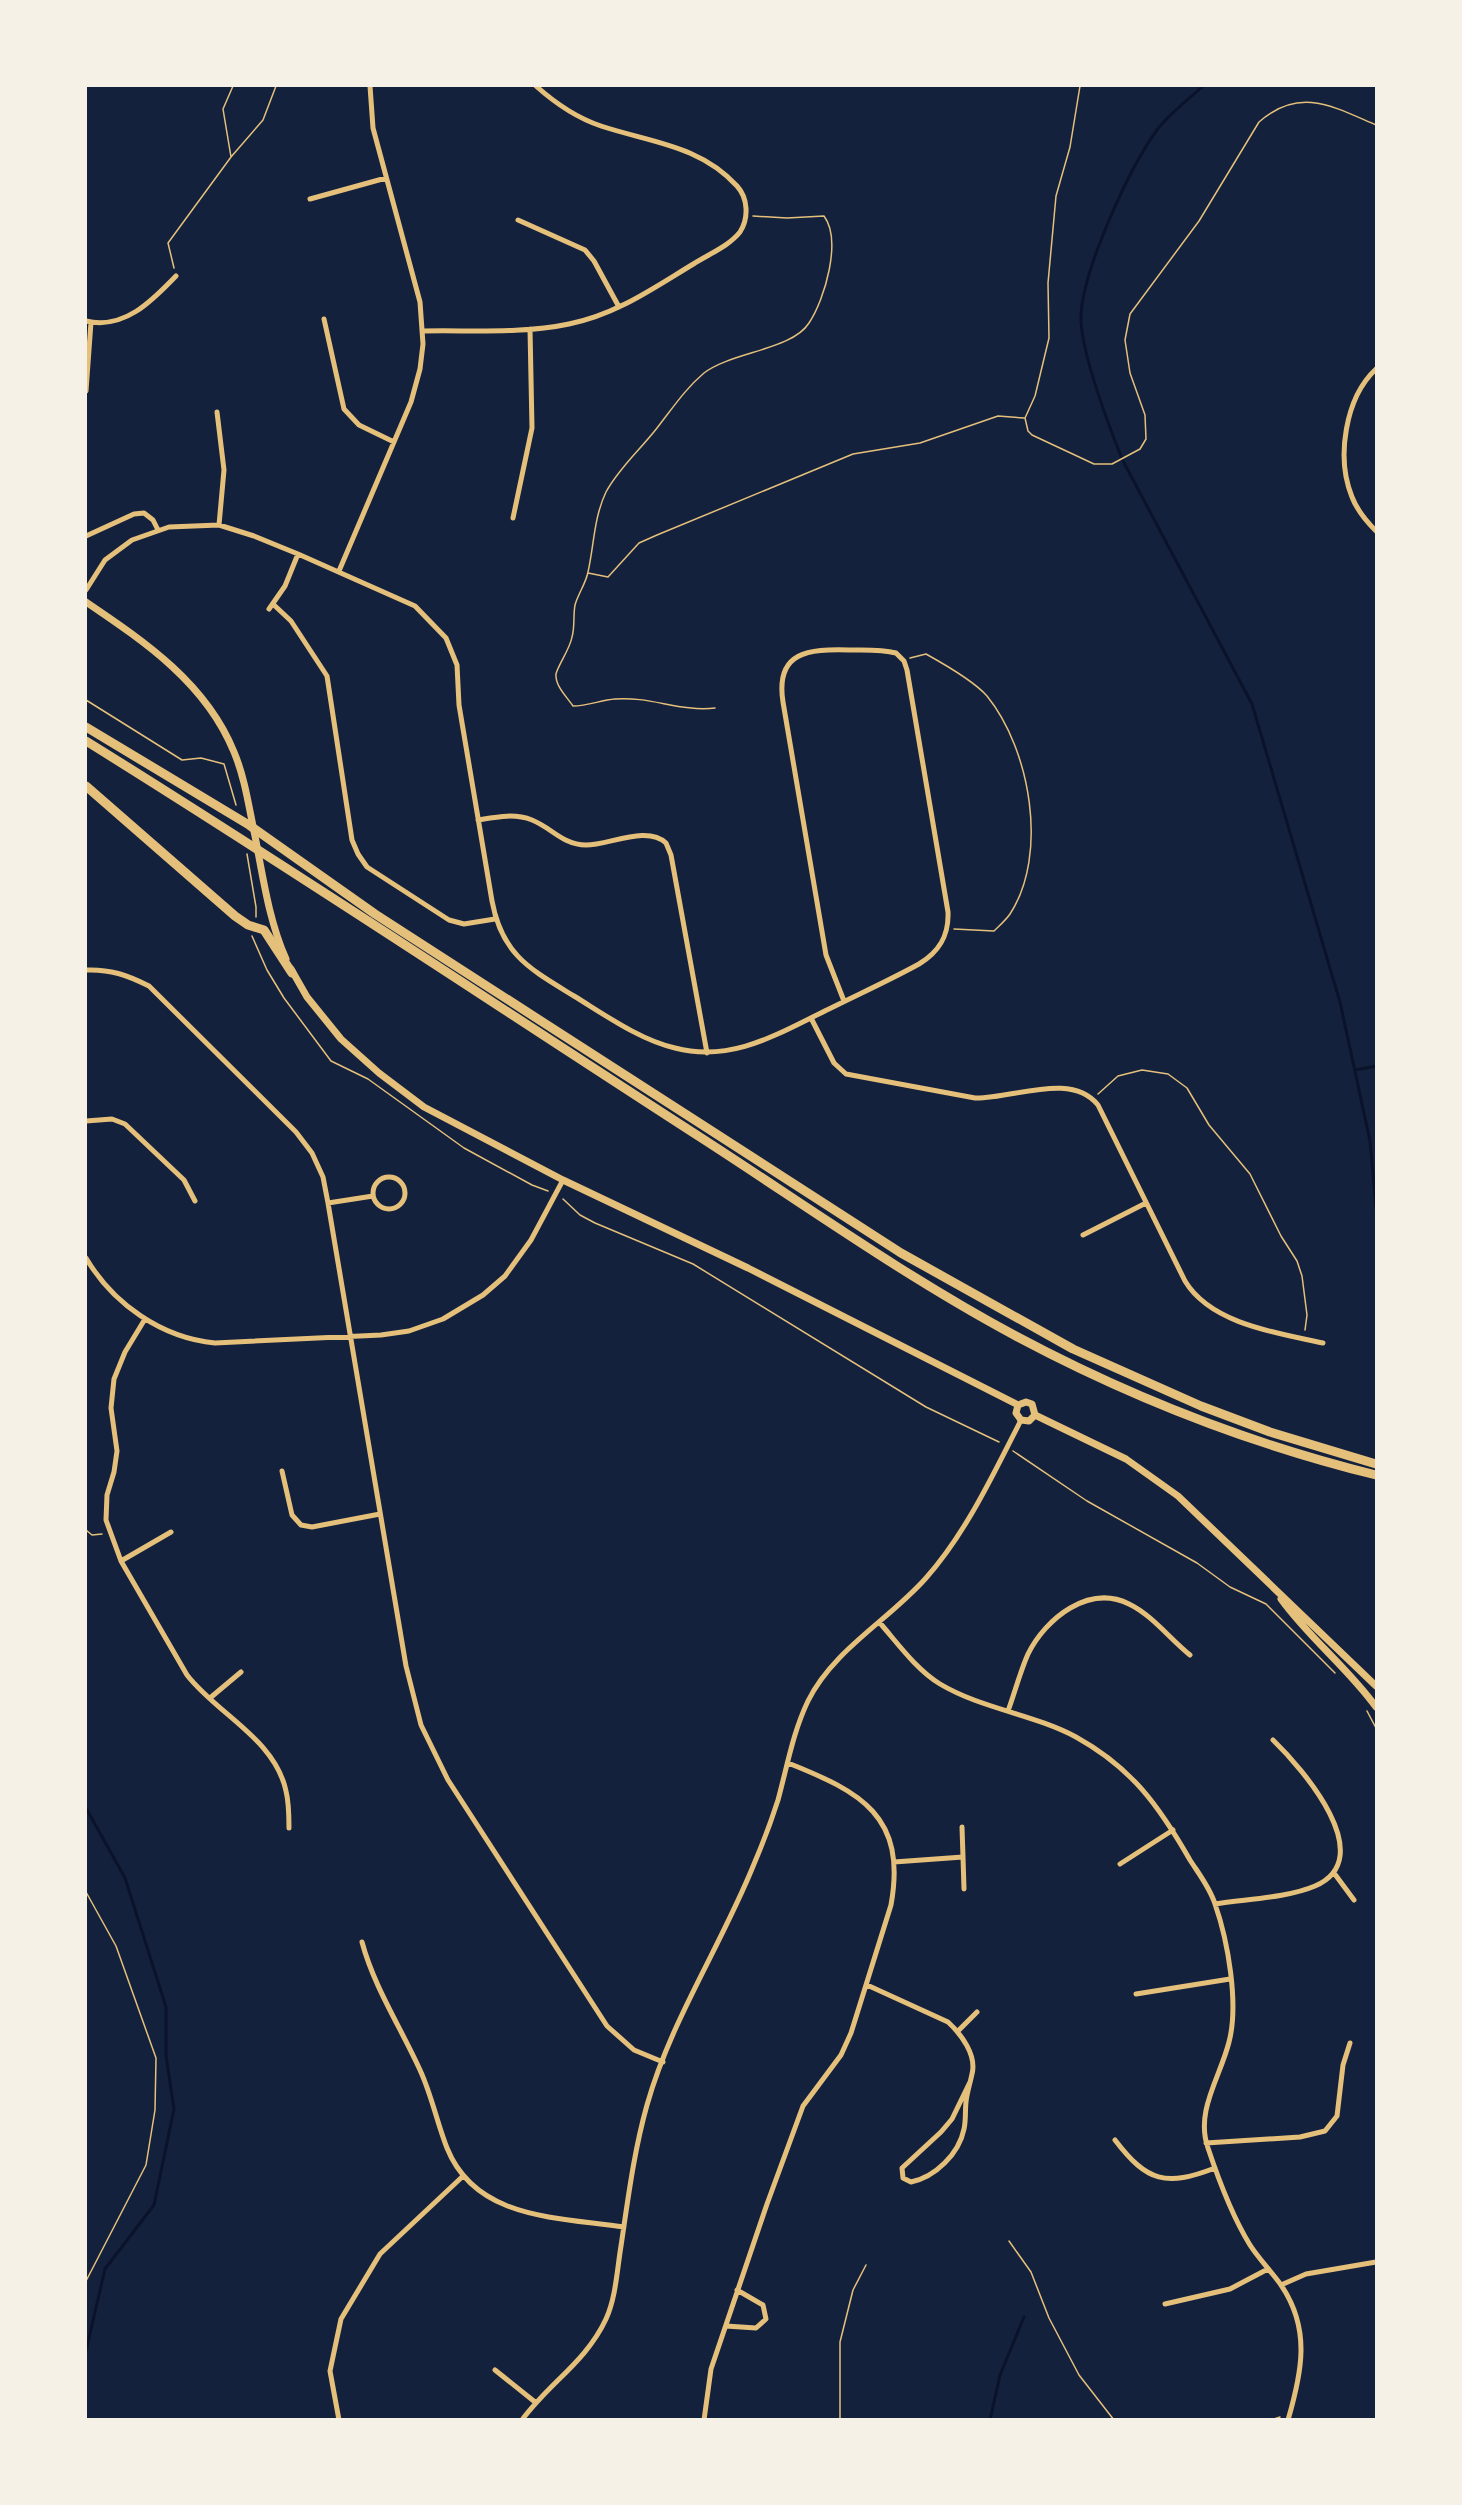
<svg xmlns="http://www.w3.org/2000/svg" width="1462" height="2505" viewBox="0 0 1462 2505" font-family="'Asap Condensed',sans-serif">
  <rect width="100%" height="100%" fill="#14213d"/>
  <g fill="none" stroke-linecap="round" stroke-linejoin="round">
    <!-- stream -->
    <path stroke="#0b132b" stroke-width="3" d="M 1203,86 C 1188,100 1169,114 1157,130 C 1129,168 1084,268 1081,314 C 1079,349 1109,426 1122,459 L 1252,704 L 1340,1002 L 1370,1141 L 1376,1208
      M 1355,1070 L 1376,1066
      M 86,1808 L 125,1878 L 166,2007 L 166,2056 L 174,2109 L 154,2205 L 105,2269 L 86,2351
      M 990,2420 L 1000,2375 L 1024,2317"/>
    <!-- path -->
    <path stroke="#e5c07b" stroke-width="1.5" d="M 1080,86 L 1070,147 L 1056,196 L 1048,283 L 1049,338 L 1035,396 L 1025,418 L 1028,431 L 1032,435 L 1094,464 L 1112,464 L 1140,449 L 1146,439 L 1145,415 L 1130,373 L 1125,340 L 1130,314 L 1199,221 L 1259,122 C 1300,86 1334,107 1376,125
      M 231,157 L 223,109 L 233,86
      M 174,268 L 168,243 L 231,157 L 263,120 L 276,86
      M 588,573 L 608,577 L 639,543 L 657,535 L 853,454 L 920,443 L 998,416 L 1024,418
      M 910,658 L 926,654 C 944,664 974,681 987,696 C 1030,749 1049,854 1010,914 C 1006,920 999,926 994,931 L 954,929
      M 86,700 L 182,760 L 201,758 L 224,764 L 236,805
      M 715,708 C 680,712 650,696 615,699 C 601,700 588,706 573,706 C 567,697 555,686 556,674 C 558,665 570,649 572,637 C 575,627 573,616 575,605 C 578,594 586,583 588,572 C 594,545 594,517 606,492 C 619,468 640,450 657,428 C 672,409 685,389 704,373 C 731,352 792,350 809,323 C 825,299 842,240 824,216 L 787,218 L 753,216
      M 247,854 L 256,907 L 256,917
      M 252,936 L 267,970 L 284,998 L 331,1061 L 368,1079 L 464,1148 L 532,1185 L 548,1191
      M 1098,1094 L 1118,1076 L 1142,1070 L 1168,1074 L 1187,1088 L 1209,1125 L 1250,1174 L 1281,1236 L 1297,1261 L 1302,1276 L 1307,1315 L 1305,1330
      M 563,1199 L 580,1215 L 595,1223 L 693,1264 L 926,1407 L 999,1442
      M 1013,1451 L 1087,1501 L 1197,1563 L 1230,1587 L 1266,1604 L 1335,1673
      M 86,1530 L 92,1535 L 102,1534
      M 1367,1711 L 1376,1728
      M 86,1892 L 116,1946 L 156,2058 L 155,2110 L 146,2165 L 86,2281
      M 1009,2241 L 1031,2272 L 1049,2318 L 1079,2375 L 1114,2420
      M 840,2420 L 840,2342 L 853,2290 L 866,2265
      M 1271,2420 L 1280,2417"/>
    <!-- minor -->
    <path stroke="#e5c07b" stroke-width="5" d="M 310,199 L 386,178
      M 518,220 L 585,250 L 594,261 L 619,307
      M 324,319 L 344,409 L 359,425 L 394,442
      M 86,321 C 124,330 152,301 176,276
      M 423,331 C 471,330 522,334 569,324 C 616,315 655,287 695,263 C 709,254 729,246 740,232 C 749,218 748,198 737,186 C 700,145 649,142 601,126 C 577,118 555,103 536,86
      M 1376,369 C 1345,398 1336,458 1352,497 C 1357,510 1366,521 1376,531
      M 86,391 L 91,322
      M 217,412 L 224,470 L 219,525
      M 513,518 L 532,428 L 530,329
      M 86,536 L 134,514 L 144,513 L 153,520 L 158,530
      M 339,571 L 411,402 L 420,369 L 423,344 L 420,302 L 373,128 L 370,86
      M 86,590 L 105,560 L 132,540 L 169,527 L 219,525 L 254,536 L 298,554 L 415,606 L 446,638 L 457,665 L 459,705 L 492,901 C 502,955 530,969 574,996 C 605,1015 640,1040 675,1048 C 733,1063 779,1033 829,1009 C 859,994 890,980 919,964 C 939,952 949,936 948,912 L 907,670 L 904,661 L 896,653 C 881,649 864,650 849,650 C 809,649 775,651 783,702 L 826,955 L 844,1001
      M 274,605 L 291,621 L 327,676 L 352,840 L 358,854 L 367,867 L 449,920 L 464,924 L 495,919
      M 269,609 L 285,586 L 298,554
      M 478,820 C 496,817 514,813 532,820 C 552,828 563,845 586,845 C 609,845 647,825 666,843 L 671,855 L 707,1053
      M 86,970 C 110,969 127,975 149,986 L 296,1132 L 312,1153 L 323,1177 L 328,1203 L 406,1666 L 421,1725 L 448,1780 L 607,2026 L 634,2050 L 663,2062
      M 811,1018 L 834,1063 L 846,1074 L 975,1098 C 1013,1099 1071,1071 1098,1105 L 1185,1281 C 1211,1324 1277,1333 1323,1343
      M 86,1121 L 112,1119 L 125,1124 L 184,1180 L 195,1201
      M373 1193a16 16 0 1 1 32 0a16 16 0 1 1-32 0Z
      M 328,1203 L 373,1196
      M 1083,1235 L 1146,1203
      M 86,1258 C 113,1304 162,1338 215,1343 L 381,1335 L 409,1331 L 443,1319 L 483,1295 L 505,1276 L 531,1240 L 563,1180
      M 145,1319 L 125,1352 L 114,1379 L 111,1408 L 117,1451 L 114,1472 L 107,1495 L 106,1520 L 121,1561 L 187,1675 C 217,1714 275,1739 286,1791 C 289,1803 289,1816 289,1828
      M 282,1471 L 292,1515 L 301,1525 L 312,1527 L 380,1514
      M 121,1561 L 171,1532
      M 880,1623 C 899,1645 916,1669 940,1684 C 982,1709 1033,1714 1076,1737 C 1132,1768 1159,1806 1190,1860 C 1199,1874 1210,1888 1215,1904 C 1228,1941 1239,2004 1229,2042 C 1220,2078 1195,2111 1208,2148 C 1219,2181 1232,2216 1250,2245 C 1259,2259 1271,2271 1281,2285 C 1311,2329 1302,2372 1288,2420
      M 210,1698 L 241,1672
      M 1008,1711 C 1015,1692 1020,1672 1028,1654 C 1046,1618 1089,1584 1129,1604 C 1152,1615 1170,1639 1190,1655
      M 963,1857 L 964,1889
      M 894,1862 L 963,1857 L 962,1827
      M 1120,1864 L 1173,1830
      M 1334,1873 L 1354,1900
      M 1215,1904 C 1245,1899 1287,1898 1315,1886 C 1380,1858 1303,1769 1273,1740
      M 362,1942 C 374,1987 401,2028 420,2070 C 432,2096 437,2123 447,2148 C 476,2220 558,2217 624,2227
      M 867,1985 L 948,2022 C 961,2034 977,2055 972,2074 C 970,2084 967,2092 966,2102 C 965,2111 966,2121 964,2129 C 959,2154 935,2177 911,2182 L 903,2178 L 902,2168 L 941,2132 L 952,2119 L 970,2082
      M 1136,1994 L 1230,1979
      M 958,2031 L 977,2012
      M 1115,2140 C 1147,2182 1166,2187 1215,2168
      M 1206,2143 L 1300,2137 L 1325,2131 L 1337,2116 L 1343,2065 L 1350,2043
      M 1281,2285 L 1306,2274 L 1376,2262
      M 1165,2304 L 1230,2289 L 1268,2269
      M 726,2326 L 756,2328 L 766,2319 L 763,2305 L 737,2290
      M 495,2370 L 535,2402
      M 339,2420 L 330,2371 L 341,2319 L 380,2254 L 462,2177
      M 522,2420 C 549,2383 586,2362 606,2319 C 616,2297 617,2270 621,2246 C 628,2199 634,2151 647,2105 C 671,2020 721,1946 754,1864 C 763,1843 771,1822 778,1800 C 787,1767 793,1732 808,1701 C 833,1650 889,1620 926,1578 C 966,1533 994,1473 1021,1420
      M 704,2420 L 711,2369 L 767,2204 L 803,2106 L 841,2055 L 851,2033 L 891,1905 C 907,1816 861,1792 788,1763"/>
    <!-- tertiary -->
    <path stroke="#e5c07b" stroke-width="7" d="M 86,602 C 145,642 206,683 234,752 C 245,778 249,808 255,836 C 263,877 269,921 286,959
      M 291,969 L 307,997 L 341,1039 L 379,1073 L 424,1107 L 563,1180 L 748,1268 L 1018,1405
      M 1018,1405 L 1016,1413 L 1021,1420 L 1029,1421 L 1035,1415
      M 1018,1405 L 1026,1402 L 1032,1404 L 1035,1415
      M 1035,1415 L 1126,1459 L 1178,1496 L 1376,1686
      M 1281,1599 C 1309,1638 1348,1668 1376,1707"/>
    <!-- trunk -->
    <path stroke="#e5c07b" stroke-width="9" d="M 86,727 L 249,825 L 375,914 L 901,1253 L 1073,1349 L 1201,1406 L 1270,1432 L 1376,1464
      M 86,741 C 294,870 497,1006 703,1139 C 805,1205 906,1277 1014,1335 C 1128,1396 1250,1444 1376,1475
      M 86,786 L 235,916 L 248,925 L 264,930 L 292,973"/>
  </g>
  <!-- border -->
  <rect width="1462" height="2505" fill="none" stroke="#f6f1e7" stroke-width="174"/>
</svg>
